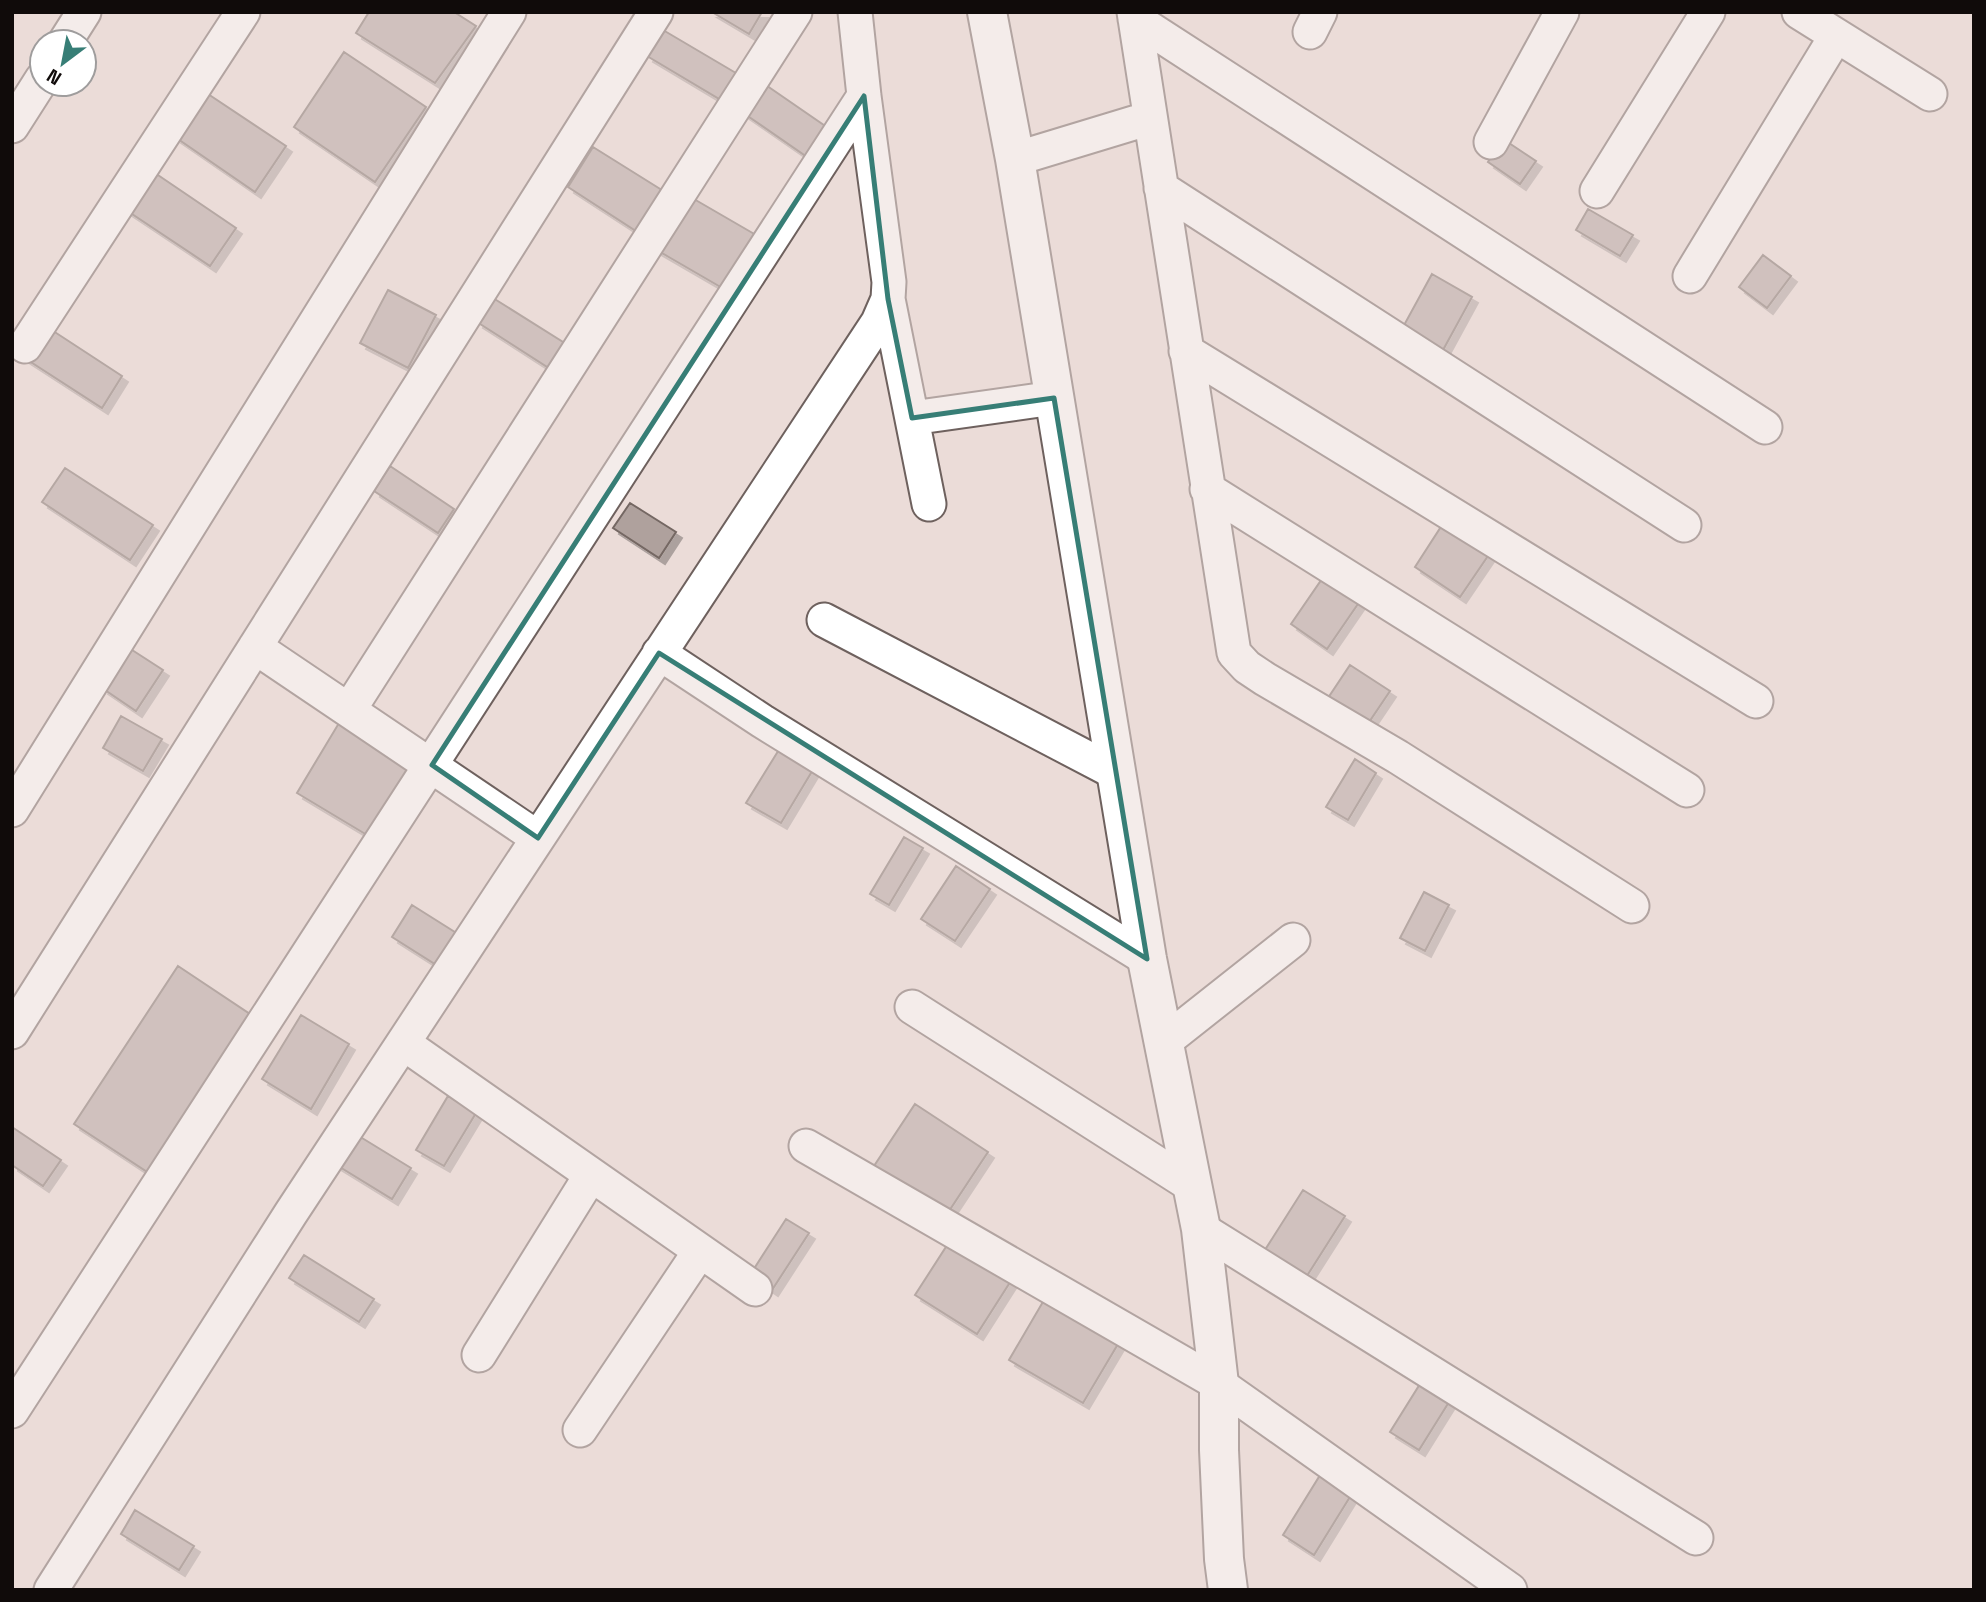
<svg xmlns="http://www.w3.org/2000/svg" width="1986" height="1602" viewBox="0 0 1986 1602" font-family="'Space Grotesk',sans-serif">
  <defs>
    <filter id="shadow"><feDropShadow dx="6" dy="6" stdDeviation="0" flood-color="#0004"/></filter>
  </defs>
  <rect width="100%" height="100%" fill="#ebdcd8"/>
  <!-- building -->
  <path fill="#afa19d" stroke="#746763" stroke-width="2" filter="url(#shadow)" d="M 369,12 L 454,12 L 476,26 L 435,83 L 356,33 Z
    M 712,12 L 762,12 L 749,34 Z
    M 663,30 L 741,76 L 726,103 L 647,56 Z
    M 344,52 L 426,107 L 375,182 L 294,127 Z
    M 760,81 L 831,130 L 810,159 L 739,110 Z
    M 205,92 L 286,146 L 255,192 L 175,137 Z
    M 1503,139 L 1536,161 L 1520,184 L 1488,162 Z
    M 593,147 L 665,192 L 639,233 L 568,187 Z
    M 152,171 L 236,228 L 210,266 L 126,210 Z
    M 687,195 L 756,235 L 724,289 L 655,249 Z
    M 1588,209 L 1633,235 L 1620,256 L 1576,230 Z
    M 1763,255 L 1791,276 L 1767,308 L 1739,287 Z
    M 1432,274 L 1472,297 L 1443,350 L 1403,327 Z
    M 388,290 L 436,315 L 408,368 L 360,343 Z
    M 493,298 L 571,347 L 555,372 L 477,322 Z
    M 44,325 L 122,376 L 102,408 L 23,357 Z
    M 390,466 L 454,509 L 438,533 L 374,491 Z
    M 65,468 L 153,525 L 130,560 L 42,502 Z
    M 630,503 L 676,532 L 659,558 L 613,528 Z
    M 1446,519 L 1492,550 L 1460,597 L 1415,567 Z
    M 1324,576 L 1360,601 L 1327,649 L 1291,624 Z
    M 129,648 L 163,670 L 136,711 L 102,688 Z
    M 1350,665 L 1390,691 L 1361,734 L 1322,707 Z
    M 121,716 L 162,739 L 143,771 L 103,748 Z
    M 342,718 L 417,763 L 372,838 L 297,793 Z
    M 780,748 L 814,768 L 781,823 L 746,803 Z
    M 1355,759 L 1376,773 L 1348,820 L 1326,807 Z
    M 904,837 L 923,848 L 889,905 L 870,894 Z
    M 956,866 L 990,889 L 955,941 L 921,919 Z
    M 1424,892 L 1449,905 L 1425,951 L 1400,938 Z
    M 412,905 L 458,934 L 438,966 L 392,937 Z
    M 178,966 L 262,1022 L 158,1179 L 74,1124 Z
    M 301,1015 L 349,1044 L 311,1109 L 262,1079 Z
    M 448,1096 L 476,1113 L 444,1166 L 416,1150 Z
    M 915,1104 L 988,1152 L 947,1214 L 874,1166 Z
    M 12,1127 L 61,1160 L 43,1186 L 12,1165 Z
    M 349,1130 L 411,1168 L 392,1199 L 330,1161 Z
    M 1303,1190 L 1345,1216 L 1305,1279 L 1263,1253 Z
    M 786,1219 L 809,1233 L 772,1290 L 750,1275 Z
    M 953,1236 L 1014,1276 L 977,1334 L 915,1295 Z
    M 304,1255 L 374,1299 L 359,1322 L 289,1278 Z
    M 1044,1300 L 1118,1344 L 1083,1403 L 1009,1360 Z
    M 1425,1376 L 1454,1394 L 1419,1450 L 1390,1432 Z
    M 1322,1472 L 1353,1492 L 1314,1555 L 1283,1535 Z
    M 135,1510 L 194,1546 L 179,1570 L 121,1534 Z"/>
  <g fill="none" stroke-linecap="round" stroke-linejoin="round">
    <!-- street casing -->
    <g stroke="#6e615e" stroke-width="37">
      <path id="street" d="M 1134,12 L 1234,653 L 1247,667 L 1265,679 L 1398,757 L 1632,906
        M 1799,12 L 1930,94
        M 1135,19 L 1765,427
        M 1310,32 L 1320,12
        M 65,42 L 84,12
        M 12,126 L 42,79
        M 1491,142 L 1562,12
        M 1015,159 L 1150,118
        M 1161,188 L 1684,525
        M 1597,191 L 1708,12
        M 1690,276 L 1836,36
        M 888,299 L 929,504
        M 25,346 L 243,12
        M 1186,351 L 1756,701
        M 912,418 L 1054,398
        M 1207,489 L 1687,790
        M 824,620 L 1116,773
        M 255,647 L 538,838
        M 659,653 L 762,721 L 1147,959
        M 349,710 L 795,12
        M 12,810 L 509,12
        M 912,1007 L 1194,1187
        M 12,1032 L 656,12
        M 1164,1042 L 1293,940
        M 403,1043 L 755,1289
        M 806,1146 L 1219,1384 L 1510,1590
        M 1201,1229 L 1696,1538
        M 479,1355 L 591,1175
        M 12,1411 L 864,96
        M 580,1430 L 700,1251
        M 51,1590 L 291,1213 L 878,322 L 888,299 L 889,282 L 864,96 L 855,12"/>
    </g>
    <!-- secondary casing -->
    <g stroke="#6e615e" stroke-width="42">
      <path id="secondary" d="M 987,12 L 1015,159 L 1147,959 L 1201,1229 L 1219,1384 L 1219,1450 L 1224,1559 L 1228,1590"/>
    </g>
    <!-- street -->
    <use href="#street" stroke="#fff" stroke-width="33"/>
    <!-- secondary -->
    <use href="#secondary" stroke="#fff" stroke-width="38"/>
  </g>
  <!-- marked area -->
  <path d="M0 0H1986V1602H0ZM 864,96 L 888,299 L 912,418 L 1054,398 L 1147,959 L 659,653 L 538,838 L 432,765 Z" fill="#ebdcd8" fill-opacity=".55" fill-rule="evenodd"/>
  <path fill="none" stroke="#377e76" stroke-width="5" stroke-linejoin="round" d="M 864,96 L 888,299 L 912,418 L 1054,398 L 1147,959 L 659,653 L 538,838 L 432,765 Z"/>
  <!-- border -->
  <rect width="1986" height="1602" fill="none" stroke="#100b0a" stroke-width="28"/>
  <!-- north arrow -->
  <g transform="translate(63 63) rotate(212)"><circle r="33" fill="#ffffff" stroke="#9f9d9d" stroke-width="2"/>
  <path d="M0-5L12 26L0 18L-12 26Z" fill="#377e76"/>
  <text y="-10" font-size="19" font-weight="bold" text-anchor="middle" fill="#100b0a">N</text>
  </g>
</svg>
